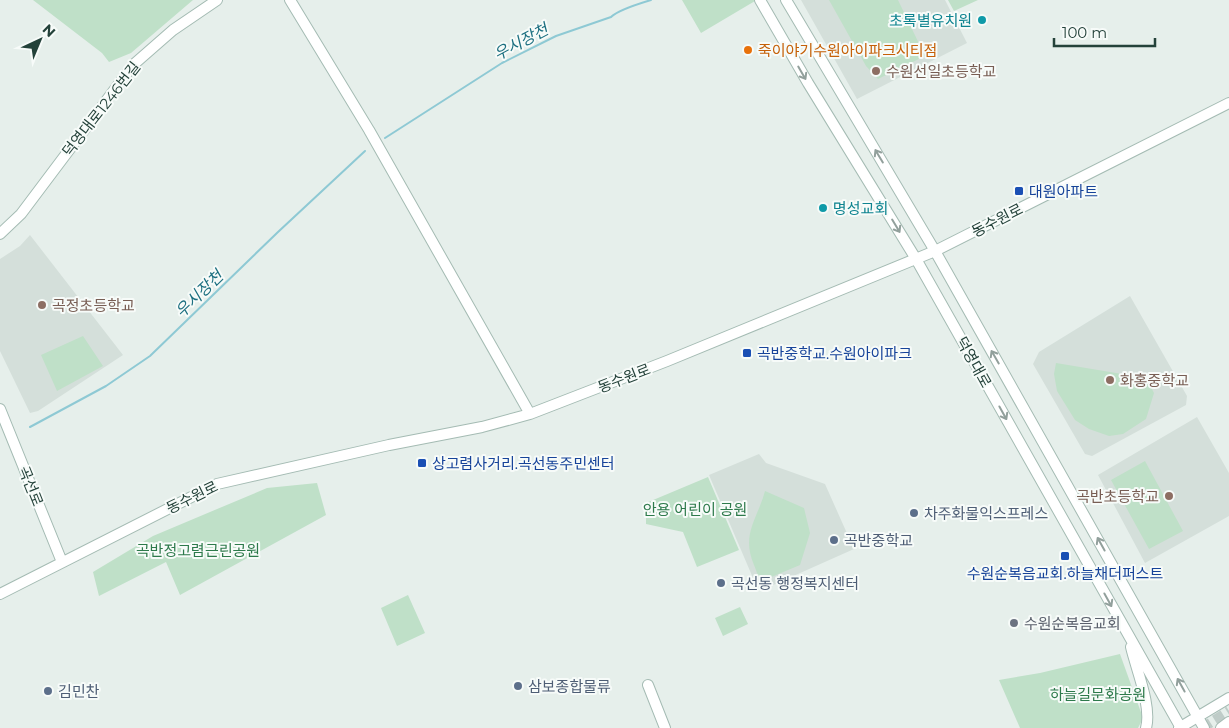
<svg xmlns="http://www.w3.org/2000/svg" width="1229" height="728" viewBox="0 0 1229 728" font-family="Montserrat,'Noto Sans KR',sans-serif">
  <rect width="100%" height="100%" fill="#e6efeb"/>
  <!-- built -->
  <path fill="#d4dfda" d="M 801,0 L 945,0 L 967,43 L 857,99 Z
    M 30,235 L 123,355 L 38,411 L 30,413 L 0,351 L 0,259 L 20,246 Z
    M 1130,296 L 1187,396 L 1186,405 L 1092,456 L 1085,454 L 1033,364 L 1039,352 Z
    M 1197,417 L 1229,473 L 1229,516 L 1145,563 L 1098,475 Z
    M 759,454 L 766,463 L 825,484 L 854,549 L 762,590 L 756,585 L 709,475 Z"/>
  <!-- green -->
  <path fill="#bfe0c8" d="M 33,0 L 193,0 L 131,53 L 109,62 L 102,53 Z
    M 682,0 L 754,0 L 755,1 L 701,33 Z
    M 829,0 L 898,0 L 925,56 L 878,79 L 866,66 Z
    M 948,0 L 978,0 L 954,11 Z
    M 83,336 L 103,366 L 57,391 L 41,355 Z
    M 1056,363 L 1146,378 L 1154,393 L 1146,419 L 1123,434 L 1109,436 L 1089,429 L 1075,420 L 1057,391 L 1054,374 Z
    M 1145,461 L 1183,531 L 1149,549 L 1111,480 Z
    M 708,477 L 739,550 L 697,567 L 683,532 L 646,524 L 646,503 Z
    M 317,483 L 326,515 L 180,595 L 166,562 L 99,596 L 93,572 L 153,536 L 267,488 Z
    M 765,491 L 804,508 L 810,533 L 800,565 L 769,578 L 763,582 C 758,578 757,572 754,565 C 741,534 757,520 765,491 Z
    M 408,595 L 425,633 L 397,646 L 381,608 Z
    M 740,607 L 748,624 L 723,636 L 715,618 Z
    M 1120,654 L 1143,718 L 1138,728 L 1020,728 L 999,680 L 1040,673 Z"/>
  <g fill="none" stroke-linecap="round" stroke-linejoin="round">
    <!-- stream -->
    <path stroke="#8ec9d4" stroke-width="2" d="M 385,138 L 502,63 L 556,36 L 611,17 C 617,11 641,3 651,0
      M 30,427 L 106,386 L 150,356 L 278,232 L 365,151"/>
    <!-- secondary-tunnel -->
    <path stroke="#bfccc8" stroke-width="10" stroke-dasharray="10 5" stroke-linecap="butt" d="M 1202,728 L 1229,711"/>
    <!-- secondary casing -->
    <g stroke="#a4bbb3" stroke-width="12">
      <path id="secondary" d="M 290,0 L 369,130 L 530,414
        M 760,0 L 808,83 L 916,259 L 1181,728
        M 786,0 L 935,251 L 1204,728
        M 0,234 L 21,214 L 133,65 L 173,30 L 217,0
        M 0,409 L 62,562
        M 0,594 L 217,484 L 389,445 L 482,427 L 530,414 L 667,361 L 935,251 L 1229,103
        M 1131,647 C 1136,669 1152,706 1146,728
        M 648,685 L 665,728
        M 1179,728 L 1229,698
        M 1221,728 L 1229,722"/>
    </g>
    <!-- secondary -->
    <use href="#secondary" stroke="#fff" stroke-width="10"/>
  </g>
  <!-- one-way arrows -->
  <defs><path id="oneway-shaft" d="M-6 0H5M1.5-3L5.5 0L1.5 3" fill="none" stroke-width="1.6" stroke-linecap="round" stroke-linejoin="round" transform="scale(1.25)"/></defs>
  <g stroke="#92a09c">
    <use href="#oneway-shaft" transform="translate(802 73) rotate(60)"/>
    <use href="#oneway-shaft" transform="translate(879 156) rotate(-121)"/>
    <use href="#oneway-shaft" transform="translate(896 226) rotate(59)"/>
    <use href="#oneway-shaft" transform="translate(995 357) rotate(-120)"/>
    <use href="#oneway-shaft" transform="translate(1003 413) rotate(61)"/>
    <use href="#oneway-shaft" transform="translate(1101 544) rotate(-119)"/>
    <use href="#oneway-shaft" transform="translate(1108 600) rotate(61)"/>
    <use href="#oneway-shaft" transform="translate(1181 685) rotate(-119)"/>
  </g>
  <!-- markers -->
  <g fill="#0f9aa8" stroke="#f7fbf9" stroke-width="2">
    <circle cx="982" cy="20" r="5"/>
    <circle cx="823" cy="208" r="5"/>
  </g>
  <circle fill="#e8710a" stroke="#f7fbf9" stroke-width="2" cx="748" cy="50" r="5"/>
  <g fill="#8d6e63" stroke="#f7fbf9" stroke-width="2">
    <circle cx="876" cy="71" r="5"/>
    <circle cx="42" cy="305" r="5"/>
    <circle cx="1110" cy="380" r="5"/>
    <circle cx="1169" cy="496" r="5"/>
  </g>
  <g fill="#1a4fb4" stroke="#f7fbf9" stroke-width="2">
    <rect x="1014" y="186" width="10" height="10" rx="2.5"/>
    <rect x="742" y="348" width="10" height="10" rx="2.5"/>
    <rect x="417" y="458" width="10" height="10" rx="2.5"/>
    <rect x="1060" y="551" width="10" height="10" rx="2.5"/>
  </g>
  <g fill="#5c6f8a" stroke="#f7fbf9" stroke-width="2">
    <circle cx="914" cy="513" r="5"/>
    <circle cx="834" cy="540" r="5"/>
    <circle cx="721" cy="583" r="5"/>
    <circle cx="518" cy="686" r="5"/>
    <circle cx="48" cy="691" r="5"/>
  </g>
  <circle fill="#6b7280" stroke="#f7fbf9" stroke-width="2" cx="1014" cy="623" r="5"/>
  <g text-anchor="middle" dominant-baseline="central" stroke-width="4" stroke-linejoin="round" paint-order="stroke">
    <!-- culture labels -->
    <g font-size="15" fill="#0d838f" stroke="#f7fbf9" text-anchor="end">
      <text x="972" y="20">초록별유치원</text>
      <text x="833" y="208" text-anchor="start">명성교회</text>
    </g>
    <!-- food labels -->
    <g font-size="15" fill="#c56008" stroke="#f7fbf9" text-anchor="start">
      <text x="758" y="50">죽이야기수원아이파크시티점</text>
    </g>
    <!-- education labels -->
    <g font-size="15" fill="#785e54" stroke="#f7fbf9" text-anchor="start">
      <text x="886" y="71">수원선일초등학교</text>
      <text x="52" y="305">곡정초등학교</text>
      <text x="1120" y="380">화홍중학교</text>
      <text x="1159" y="496" text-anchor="end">곡반초등학교</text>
    </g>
    <!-- street labels -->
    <g font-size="15" fill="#24423a" stroke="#f7fbf9">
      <text transform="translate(101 109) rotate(-52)">덕영대로1246번길</text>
      <text transform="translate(997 220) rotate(-27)">동수원로</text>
      <text transform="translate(974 362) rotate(61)">덕영대로</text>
      <text transform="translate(624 378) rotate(-21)">동수원로</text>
      <text transform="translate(31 486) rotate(68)">곡선로</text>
      <text transform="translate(192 497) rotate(-26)">동수원로</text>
    </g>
    <!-- transit labels -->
    <g font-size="15" fill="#164399" stroke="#f7fbf9" text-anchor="start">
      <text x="1029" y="191">대원아파트</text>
      <text x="757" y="353">곡반중학교.수원아이파크</text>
      <text x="432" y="463">상고렴사거리.곡선동주민센터</text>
      <text x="1065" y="573" text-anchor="middle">수원순복음교회.하늘채더퍼스트</text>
    </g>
    <!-- park labels -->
    <g font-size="15" fill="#2d7a4b" stroke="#f7fbf9">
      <text x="695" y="509">안용 어린이 공원</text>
      <text x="198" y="550">곡반정고렴근린공원</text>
      <text x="1098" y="694">하늘길문화공원</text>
    </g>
    <!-- service labels -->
    <g font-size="15" fill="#4e5e75" stroke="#f7fbf9" text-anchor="start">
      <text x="924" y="513">차주화물익스프레스</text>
      <text x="844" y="540">곡반중학교</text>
      <text x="731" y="583">곡선동 행정복지센터</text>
      <text x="528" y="686">삼보종합물류</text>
      <text x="58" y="691">김민찬</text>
    </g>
    <!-- worship labels -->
    <g font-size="15" fill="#5b616d" stroke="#f7fbf9" text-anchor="start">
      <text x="1024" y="623">수원순복음교회</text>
    </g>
    <!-- water labels -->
    <g font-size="16" font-style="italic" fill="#1c6f80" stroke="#f7fbf9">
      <text transform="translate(521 42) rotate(-28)">우시장천</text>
      <text transform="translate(199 294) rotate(-44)">우시장천</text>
    </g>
  </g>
  <!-- north arrow -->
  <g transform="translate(40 40) rotate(44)" stroke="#f7fbf9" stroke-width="4" paint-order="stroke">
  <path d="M0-4L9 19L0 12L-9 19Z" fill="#24423a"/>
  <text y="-8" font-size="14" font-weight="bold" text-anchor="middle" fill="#24423a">N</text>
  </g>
  <!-- scale -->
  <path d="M1054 38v8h101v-8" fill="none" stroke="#24423a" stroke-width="2.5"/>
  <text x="1062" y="38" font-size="15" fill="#24423a" stroke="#f7fbf9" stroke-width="4" paint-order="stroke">100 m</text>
</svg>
